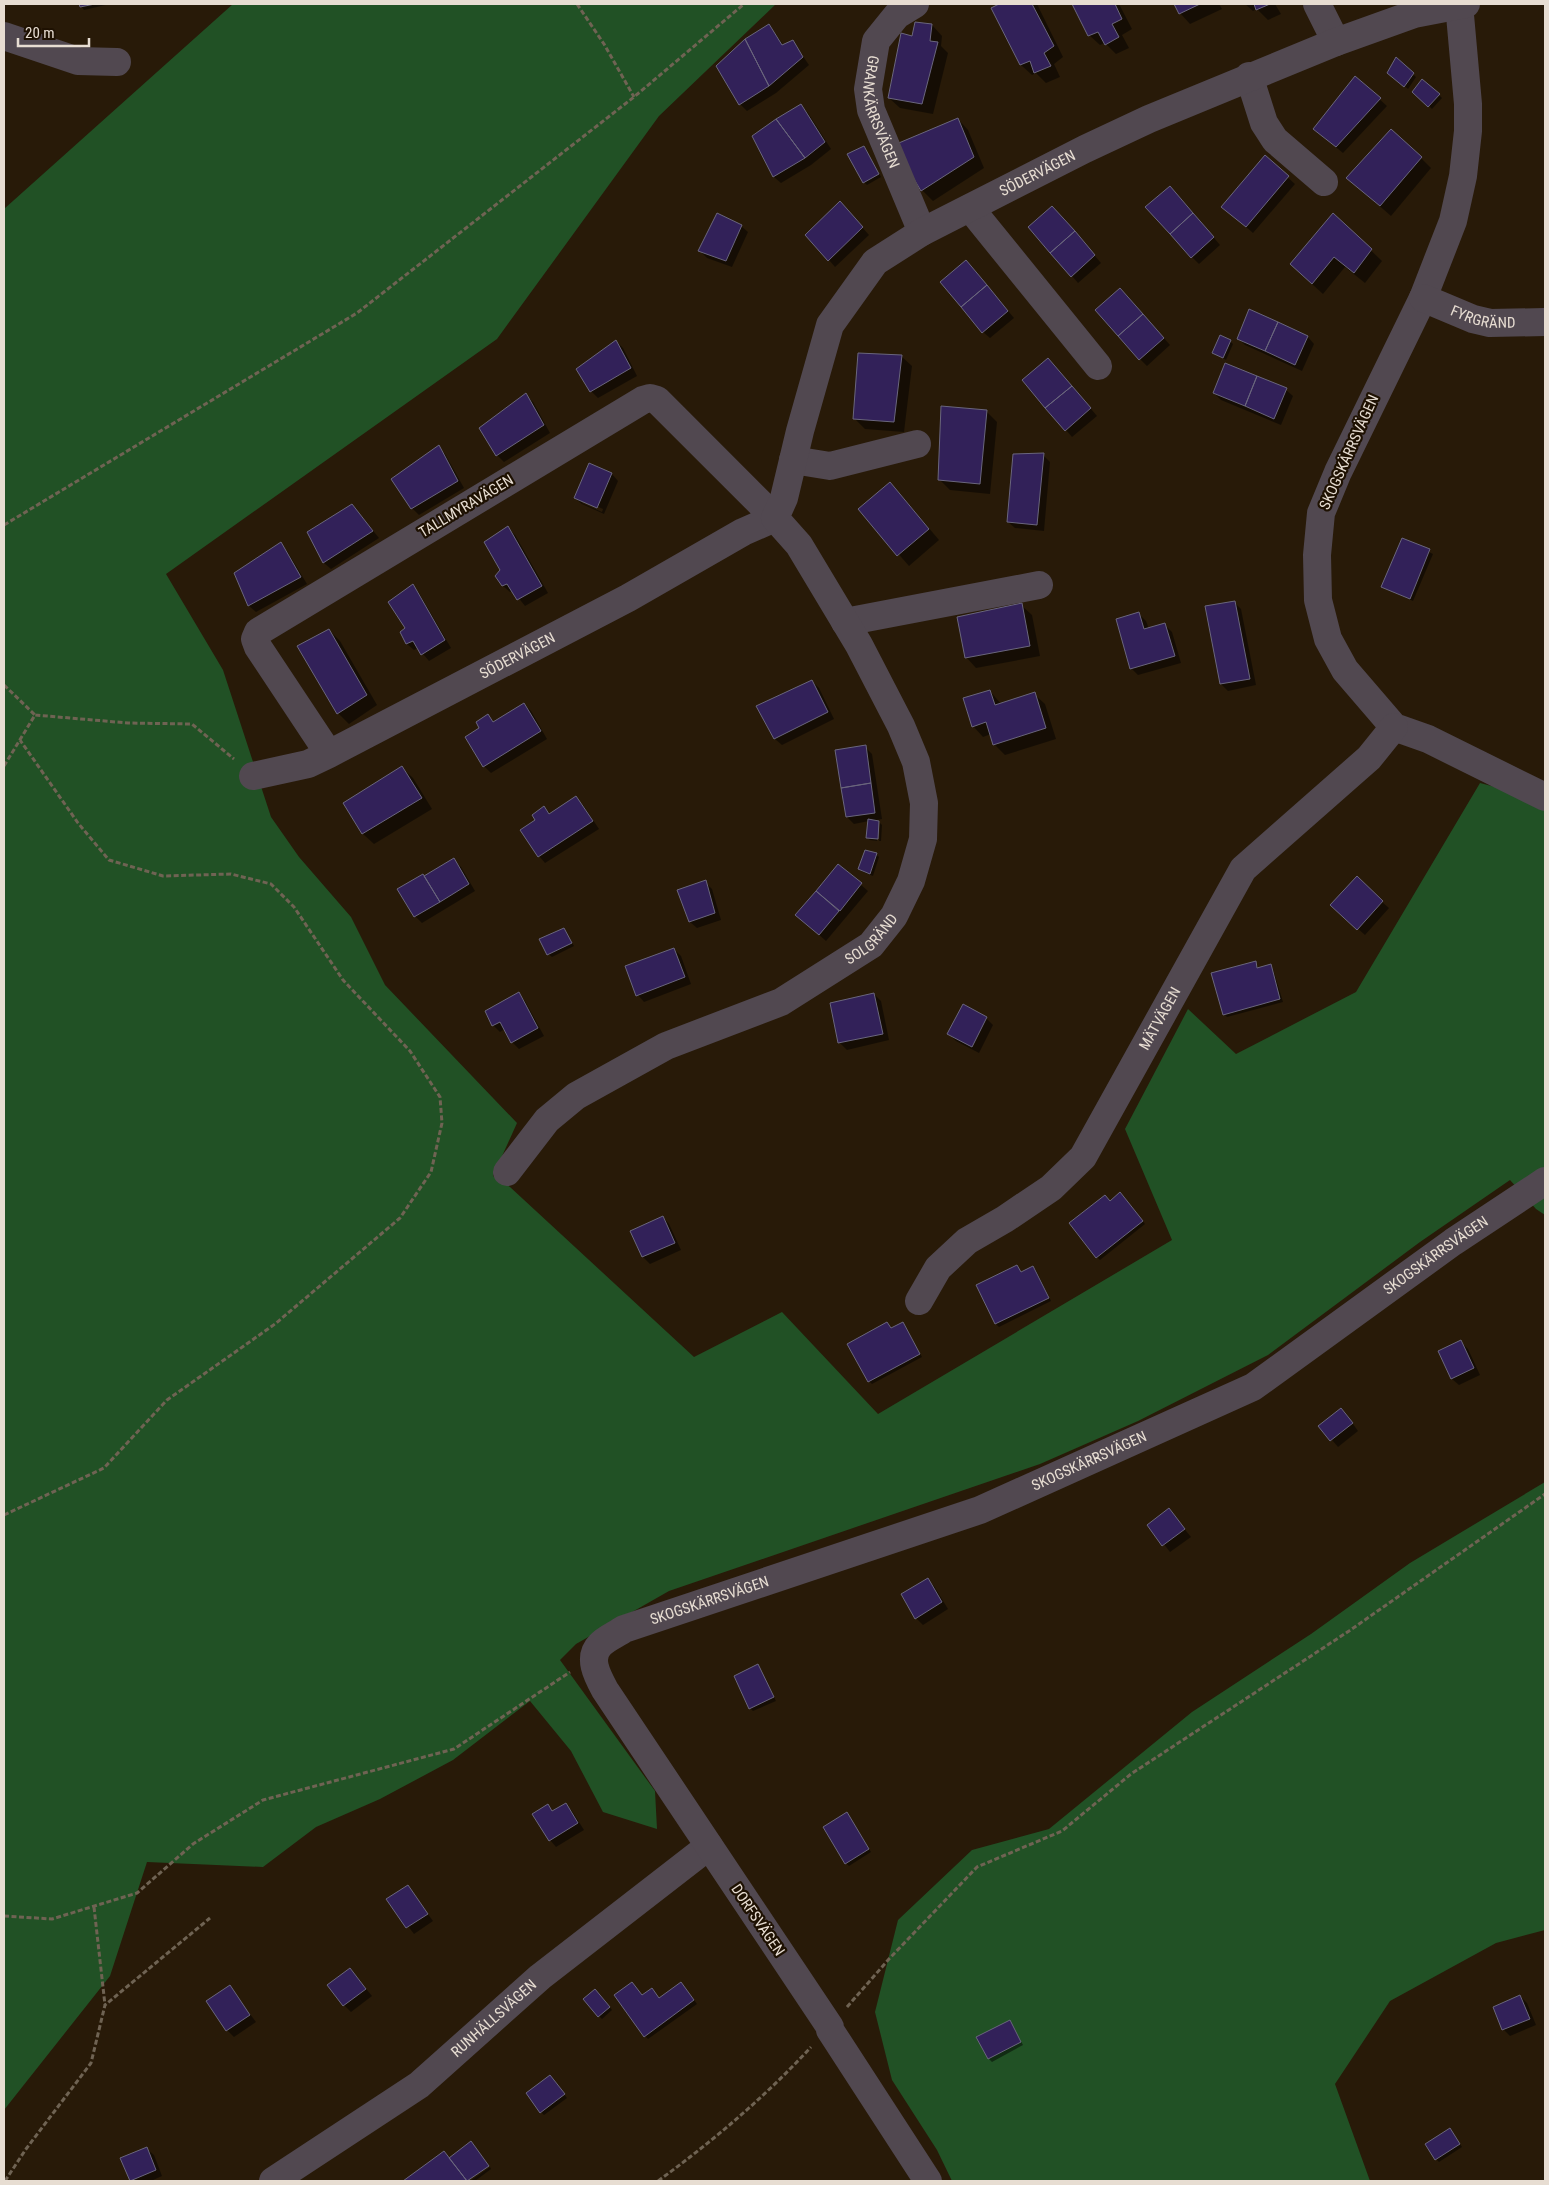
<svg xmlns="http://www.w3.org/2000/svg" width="1549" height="2185" viewBox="0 0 1549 2185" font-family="'Roboto Condensed',sans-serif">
  <rect width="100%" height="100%" fill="#281a08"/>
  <!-- green -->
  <path fill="#215125" d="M 233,4 L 776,4 L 659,116 L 497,339 L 166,574 L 223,670 L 271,817 L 299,857 L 351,917 L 385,985 L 517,1123 L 493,1176 L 510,1187 L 694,1357 L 782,1312 L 878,1414 L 1172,1240 L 1125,1129 L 1188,1009 L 1236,1054 L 1356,992 L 1480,783 L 1545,800 L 1545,1215 L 1536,1209 L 1510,1180 L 1420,1242 L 1268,1355 L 1138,1421 L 1040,1464 L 669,1591 L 576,1644 L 560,1660 L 655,1791 L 657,1829 L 603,1812 L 571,1751 L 530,1701 L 453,1760 L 380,1799 L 316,1827 L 263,1867 L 147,1862 L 110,1976 L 4,2110 L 4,209 Z
    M 1545,1482 L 1545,1930 L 1496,1943 L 1390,2001 L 1335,2084 L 1370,2181 L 952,2181 L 937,2150 L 892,2080 L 875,2012 L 898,1920 L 972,1850 L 1049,1829 L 1192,1712 L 1311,1634 L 1410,1563 Z"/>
  <!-- shadow -->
  <path fill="#0007" fill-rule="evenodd" d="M 80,4 L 110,4 L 84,10 Z
    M 1001,4 L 1037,4 L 1063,57 L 1054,64 L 1060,77 L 1046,83 L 1036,73 L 1032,75 L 1021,65 L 993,8 Z
    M 1074,4 L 1119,4 L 1132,29 L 1122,35 L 1129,48 L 1116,54 L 1105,43 L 1100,45 L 1089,35 Z
    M 1176,4 L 1219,4 L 1222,9 L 1190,24 L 1180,13 Z
    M 1245,4 L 1275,4 L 1281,14 L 1268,20 L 1257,9 L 1253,11 Z
    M 769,25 L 784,46 L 793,42 L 809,65 L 776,93 L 747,111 L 740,104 Z
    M 932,25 L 942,36 L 941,46 L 948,53 L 933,114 L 900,108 L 889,98 L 913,37 Z
    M 1396,59 L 1416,77 L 1408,89 L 1392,75 Z
    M 1356,78 L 1387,106 L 1343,153 L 1321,135 Z
    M 1414,91 L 1439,95 L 1442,98 L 1432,109 Z
    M 801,106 L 808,113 L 831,149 L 811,165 L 781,183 L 774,177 L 753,136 Z
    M 958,119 L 968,130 L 984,168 L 933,201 L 922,190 L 896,146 Z
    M 864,147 L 881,177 L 867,185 L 864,182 Z
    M 1265,157 L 1295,184 L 1253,233 L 1223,207 Z
    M 1421,158 L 1431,168 L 1391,216 L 1359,188 Z
    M 1177,194 L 1220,245 L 1199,264 L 1192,257 Z
    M 847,210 L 869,235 L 835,267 L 829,260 Z
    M 1059,214 L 1101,263 L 1078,283 L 1072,276 Z
    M 1333,214 L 1382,261 L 1365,283 L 1345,267 L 1323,294 L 1302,275 Z
    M 741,226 L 748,232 L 732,267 L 707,258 L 700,251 Z
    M 973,269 L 1014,318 L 990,338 L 983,332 Z
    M 1127,296 L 1170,345 L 1147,366 L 1140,359 Z
    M 1250,311 L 1308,337 L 1314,344 L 1302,371 L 1245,345 L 1238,338 Z
    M 616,341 L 623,348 L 637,376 L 598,398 L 591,391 Z
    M 1230,341 L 1233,344 L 1226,360 L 1214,352 Z
    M 901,356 L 912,366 L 904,432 L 865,429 L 854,418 Z
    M 1055,366 L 1097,416 L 1072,437 L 1066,430 Z
    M 1286,390 L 1293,396 L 1281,425 L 1221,400 L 1214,393 Z
    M 526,395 L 533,402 L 550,433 L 504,462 L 497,455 Z
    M 986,411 L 997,422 L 990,494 L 950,490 L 939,479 Z
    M 438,447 L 445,454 L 464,488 L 419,515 L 412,508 Z
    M 1043,455 L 1050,462 L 1044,531 L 1015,528 L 1008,522 Z
    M 589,465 L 612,474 L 618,481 L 604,514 L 582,504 L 575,498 ZM 582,500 L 603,509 L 602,512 L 582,503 Z
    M 900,494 L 939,540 L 909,566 L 859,509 Z
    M 352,505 L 379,538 L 331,569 L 324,563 L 308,532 Z
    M 508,528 L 515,535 L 548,593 L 525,606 L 513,591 L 510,592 L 503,586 L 502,571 Z
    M 1402,539 L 1433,554 L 1413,601 L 1382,587 Z
    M 280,544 L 287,551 L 307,584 L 256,612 L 249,606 L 235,574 Z
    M 413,586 L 419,593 L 451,648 L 429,661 L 418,648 L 414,650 L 407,644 L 401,632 L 406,629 Z
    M 1234,602 L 1241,609 L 1256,685 L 1228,691 L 1221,684 L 1207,607 Z
    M 1021,605 L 1032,615 L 1040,656 L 976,668 L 966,657 Z
    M 1139,614 L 1146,621 L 1149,629 L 1165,625 L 1172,632 L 1181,663 L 1138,675 L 1131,668 Z
    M 329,630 L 340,641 L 377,705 L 349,724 L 338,713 Z
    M 812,681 L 819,688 L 834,719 L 782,745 L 775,739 L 758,707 Z
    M 990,691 L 1001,704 L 1034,694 L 1045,704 L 1056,739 L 1005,755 L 994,744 L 991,734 L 983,737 L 973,726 Z
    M 524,704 L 531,711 L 547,739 L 491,773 L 484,766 L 481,728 L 488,716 L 494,722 Z
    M 865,747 L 872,754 L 882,819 L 877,820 L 879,823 L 878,823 L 877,841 L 870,840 L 867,837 L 869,821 L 854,824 L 847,817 Z
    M 402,768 L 413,778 L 432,809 L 374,844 L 363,834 L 344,803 Z
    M 576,798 L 583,805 L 599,829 L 545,863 L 539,856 L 536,820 L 544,808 L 551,814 Z
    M 880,823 L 882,825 L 881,841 L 879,841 Z
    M 876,854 L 879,857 L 873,876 L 863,872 L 860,869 Z
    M 454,860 L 461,867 L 475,891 L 422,923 L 415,916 L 399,890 Z
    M 838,865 L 868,891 L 826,941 L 797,915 Z
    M 705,882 L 712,889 L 721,920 L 697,928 L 690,922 L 679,891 Z
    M 1382,902 L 1389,908 L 1365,935 L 1339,912 Z
    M 563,929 L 574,946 L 552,957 L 548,954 Z
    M 674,949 L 681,956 L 691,984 L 644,1002 L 638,995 Z
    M 1255,962 L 1259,969 L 1270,966 L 1273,969 L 1283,1002 L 1227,1017 L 1224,1014 Z
    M 518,994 L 525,1001 L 544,1036 L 519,1049 L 512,1042 L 505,1029 L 500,1032 L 493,1025 L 486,1012 Z
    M 874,994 L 881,1001 L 889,1040 L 847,1050 L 840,1043 L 831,1004 Z
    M 986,1018 L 993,1025 L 979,1053 L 956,1041 L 949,1034 Z
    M 1123,1197 L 1145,1224 L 1100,1260 L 1097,1257 L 1110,1202 Z
    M 663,1217 L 669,1224 L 681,1250 L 650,1264 L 643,1257 L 632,1231 Z
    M 1017,1266 L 1022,1278 L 1033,1267 L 1036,1270 L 1051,1301 L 999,1327 L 996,1324 Z
    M 887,1323 L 892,1329 L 903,1323 L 922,1357 L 872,1384 L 869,1381 Z
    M 1461,1342 L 1468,1349 L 1480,1375 L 1459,1385 L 1452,1379 L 1440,1352 Z
    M 1348,1417 L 1358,1431 L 1338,1447 L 1320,1426 Z
    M 1169,1510 L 1191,1537 L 1170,1552 L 1149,1525 Z
    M 927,1579 L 934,1586 L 948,1609 L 923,1625 L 916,1618 Z
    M 758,1666 L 776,1701 L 753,1711 L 750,1708 Z
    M 565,1804 L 572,1811 L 584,1830 L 556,1847 L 550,1840 L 548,1806 L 554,1812 Z
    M 847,1814 L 871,1852 L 849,1866 L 846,1863 Z
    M 408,1887 L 433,1921 L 414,1934 L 388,1900 Z
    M 350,1969 L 372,1996 L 351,2012 L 344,2005 Z
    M 229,1986 L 256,2022 L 234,2037 L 227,2030 Z
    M 684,1986 L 697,2004 L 648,2039 L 645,2036 L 659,1999 Z
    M 598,1993 L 612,2010 L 602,2019 L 599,2016 Z
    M 1520,1996 L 1527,2003 L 1536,2025 L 1510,2036 L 1504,2030 L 1494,2007 Z
    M 1010,2022 L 1023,2045 L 992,2062 L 989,2059 Z
    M 553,2080 L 567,2098 L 544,2115 L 541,2112 Z
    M 1450,2129 L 1462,2147 L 1439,2162 L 1436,2159 Z
    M 474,2146 L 488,2165 L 467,2181 L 405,2181 L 444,2152 L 450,2159 Z
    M 147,2149 L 154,2155 L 162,2176 L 151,2181 L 132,2181 L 131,2180 Z
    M 490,2167 L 491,2169 L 475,2181 L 470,2181 Z"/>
  <!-- building -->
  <path fill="#322159" stroke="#6a667d" d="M 79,4 L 95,4 L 80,7 Z
    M 999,4 L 1032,4 L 1054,46 L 1044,53 L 1051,66 L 1034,73 L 1030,61 L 1020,65 L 991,8 Z
    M 1072,4 L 1115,4 L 1122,19 L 1112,24 L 1119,37 L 1105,45 L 1098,32 L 1088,36 Z
    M 1174,4 L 1200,4 L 1179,14 Z
    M 1254,4 L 1270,4 L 1256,10 Z
    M 915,22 L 932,24 L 930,41 L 938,42 L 922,104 L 888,98 L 901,33 L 912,36 Z
    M 769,24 L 782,45 L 793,40 L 803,57 L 769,86 L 745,39 Z
    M 745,39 L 769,86 L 739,105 L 716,66 Z
    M 1396,57 L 1414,73 L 1404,87 L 1387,73 Z
    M 1355,76 L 1381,98 L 1336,147 L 1313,129 Z
    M 1422,79 L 1440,94 L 1428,107 L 1412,92 Z
    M 801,104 L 825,142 L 805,158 L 776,119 Z
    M 958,118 L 974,157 L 921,191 L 894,145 Z
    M 776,119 L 805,158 L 773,177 L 752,136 Z
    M 1391,129 L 1422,157 L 1380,206 L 1346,178 Z
    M 864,146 L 879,174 L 863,183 L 847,154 Z
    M 1265,155 L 1289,176 L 1246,227 L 1221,207 Z
    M 1170,186 L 1193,213 L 1170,234 L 1145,207 Z
    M 840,201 L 863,227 L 828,261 L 805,235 Z
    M 1052,206 L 1075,231 L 1050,253 L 1028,227 Z
    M 717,213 L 742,225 L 726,261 L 698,251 Z
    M 1193,213 L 1214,237 L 1191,258 L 1170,234 Z
    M 1333,213 L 1372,249 L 1354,273 L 1334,257 L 1312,284 L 1290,264 Z
    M 1075,231 L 1095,255 L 1071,277 L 1050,253 Z
    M 966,260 L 987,285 L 961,307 L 940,282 Z
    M 987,285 L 1008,311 L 982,333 L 961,307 Z
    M 1120,288 L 1143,314 L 1118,336 L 1095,310 Z
    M 1249,309 L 1278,322 L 1265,351 L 1237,339 Z
    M 1143,314 L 1164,338 L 1139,360 L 1118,336 Z
    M 1278,322 L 1308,336 L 1295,365 L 1265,351 Z
    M 1220,335 L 1231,340 L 1223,358 L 1212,353 Z
    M 616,340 L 631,368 L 590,392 L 576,369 Z
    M 858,353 L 902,355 L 894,422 L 853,419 Z
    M 1048,358 L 1072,386 L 1045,408 L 1022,380 Z
    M 1225,363 L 1257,376 L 1245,406 L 1213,393 Z
    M 1257,376 L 1287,388 L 1274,419 L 1245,406 Z
    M 1072,386 L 1091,408 L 1065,431 L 1045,408 Z
    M 526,393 L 544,425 L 496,456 L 479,428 Z
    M 941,406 L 987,410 L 980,484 L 938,480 Z
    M 439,445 L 458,481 L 411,509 L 391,479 Z
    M 1044,453 L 1037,525 L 1007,522 L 1013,454 Z
    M 589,463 L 612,473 L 597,508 L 574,498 Z
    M 890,482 L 929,529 L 897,556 L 858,509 Z
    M 352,504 L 373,531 L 323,563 L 307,532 Z
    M 508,526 L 542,586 L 517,600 L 507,584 L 502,586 L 495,576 L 500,570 L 484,542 Z
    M 1402,538 L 1430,549 L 1410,599 L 1381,587 Z
    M 281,542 L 301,577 L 248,606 L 234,573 Z
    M 413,584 L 445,640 L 421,655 L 413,641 L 406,644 L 400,632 L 405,628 L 388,602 Z
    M 1235,601 L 1250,679 L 1220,684 L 1205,606 Z
    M 1022,603 L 1030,646 L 965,658 L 957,617 Z
    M 1139,612 L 1144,629 L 1165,623 L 1175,656 L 1130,669 L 1116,619 Z
    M 329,629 L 367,695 L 337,714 L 297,646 Z
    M 812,680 L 828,712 L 774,739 L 756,706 Z
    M 990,690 L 995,705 L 1035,692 L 1046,728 L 993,745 L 986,722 L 972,727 L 963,698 Z
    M 524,703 L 541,731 L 483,767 L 465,737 L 479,728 L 476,722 L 488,714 L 493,722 Z
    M 866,745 L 871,783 L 841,788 L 835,750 Z
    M 402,766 L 422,798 L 362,834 L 343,803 Z
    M 871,783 L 875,813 L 846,817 L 841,788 Z
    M 576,796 L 593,821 L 538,857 L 520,830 L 535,820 L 532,815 L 544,806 L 549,814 Z
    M 868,819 L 879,821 L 878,839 L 866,838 Z
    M 865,850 L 877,853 L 870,874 L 858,869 Z
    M 454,858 L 469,884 L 440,902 L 424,876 Z
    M 838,864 L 862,883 L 840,911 L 816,891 Z
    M 423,874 L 440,902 L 414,917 L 397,889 Z
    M 1357,876 L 1383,901 L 1357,930 L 1330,905 Z
    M 706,880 L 715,913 L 689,922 L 677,890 Z
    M 816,891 L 839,911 L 819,935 L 795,915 Z
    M 564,928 L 572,943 L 547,955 L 539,939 Z
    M 674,948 L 685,977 L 636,996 L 625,966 Z
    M 1256,961 L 1257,968 L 1271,964 L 1280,999 L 1223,1015 L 1211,973 Z
    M 519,992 L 538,1028 L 511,1043 L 500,1022 L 492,1026 L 485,1011 Z
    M 874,993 L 883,1034 L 838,1043 L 830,1003 Z
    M 963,1004 L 987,1017 L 972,1047 L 947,1034 Z
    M 1120,1192 L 1143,1221 L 1096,1258 L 1069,1223 L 1105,1195 L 1110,1201 Z
    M 663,1216 L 675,1243 L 642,1257 L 630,1231 Z
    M 1017,1265 L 1021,1272 L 1033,1266 L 1049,1298 L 995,1324 L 976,1285 Z
    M 887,1322 L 891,1328 L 903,1322 L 920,1354 L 868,1382 L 847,1344 Z
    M 1461,1340 L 1474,1368 L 1451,1379 L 1438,1351 Z
    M 1341,1408 L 1353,1423 L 1330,1441 L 1318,1426 Z
    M 1169,1508 L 1185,1529 L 1162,1546 L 1147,1525 Z
    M 928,1578 L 942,1602 L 915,1619 L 901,1594 Z
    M 758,1664 L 774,1697 L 749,1709 L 734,1676 Z
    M 566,1803 L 578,1823 L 549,1841 L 532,1814 L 548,1804 L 552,1811 Z
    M 847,1812 L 869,1849 L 845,1864 L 823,1827 Z
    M 408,1885 L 428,1914 L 406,1928 L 386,1899 Z
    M 350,1968 L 366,1989 L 343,2006 L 327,1985 Z
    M 632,1982 L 642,1995 L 652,1988 L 659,1998 L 681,1982 L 694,2000 L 644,2037 L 614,1995 Z
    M 230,1985 L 250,2015 L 226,2031 L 206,2001 Z
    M 595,1989 L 610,2007 L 598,2017 L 583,1999 Z
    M 1520,1995 L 1530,2019 L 1502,2030 L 1493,2007 Z
    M 1010,2020 L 1021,2042 L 988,2059 L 976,2037 Z
    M 550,2075 L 565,2094 L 540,2113 L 526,2093 Z
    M 1450,2128 L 1460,2144 L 1435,2160 L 1425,2144 Z
    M 471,2141 L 489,2166 L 467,2181 L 449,2158 Z
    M 147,2147 L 156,2170 L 130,2181 L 120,2158 Z
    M 444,2151 L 467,2181 L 403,2181 Z"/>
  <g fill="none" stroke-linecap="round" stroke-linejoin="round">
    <!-- path -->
    <path stroke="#6f6353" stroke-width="3" stroke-dasharray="5 2.5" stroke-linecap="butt" d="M 577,4 L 604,44 L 634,97
      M 4,525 L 357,313 L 634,97 L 744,4
      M 4,685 L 35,715
      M 4,766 L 35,715 L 128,723 L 192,724 L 234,759
      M 4,1515 L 104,1468 L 167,1400 L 275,1324 L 400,1218 L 431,1172 L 442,1123 L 440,1097 L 410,1051 L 343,980 L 294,907 L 271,884 L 231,874 L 163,876 L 109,860 L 78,823 L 20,740
      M 94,1907 L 105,2005
      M 4,1916 L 52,1919 L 137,1893 L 193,1844 L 263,1800 L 454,1749 L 570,1672
      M 847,2007 L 889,1959 L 977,1867 L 1062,1831 L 1131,1774 L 1349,1631 L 1545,1494
      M 5,2181 L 26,2149 L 91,2063 L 105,2005 L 210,1918
      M 658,2181 C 713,2141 765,2097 811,2047"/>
    <!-- minor -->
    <g stroke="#514850" stroke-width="28">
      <path id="s1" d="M 915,4 L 897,15 L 876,41 L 868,89 L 871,110 L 922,232"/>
      <path d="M 1317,4 L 1336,42"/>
      <path d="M 1459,4 L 1468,104 L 1468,131 L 1463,176 L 1453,221 L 1423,298 L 1338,472 L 1321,513 L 1317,555 L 1318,600 L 1328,639 L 1345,670 L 1394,727 L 1428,739 L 1545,797"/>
      <path d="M 4,36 L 78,61 L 117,62"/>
      <path d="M 1249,76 L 1264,123 L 1275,140 L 1324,182"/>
      <path d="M 970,208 L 1098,366"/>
      <path id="s2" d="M 1423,298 L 1473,319 L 1490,323 L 1545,322"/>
      <path d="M 793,460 L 830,466 L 917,444"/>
      <path d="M 845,622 L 1039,585"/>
      <path id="s3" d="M 253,776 L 308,764 L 329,754 L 628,598 L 743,532 L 775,518 L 657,400 L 650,398 L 643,400 L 258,632 L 255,639 L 258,647 L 329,754"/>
      <path id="s4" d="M 507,1172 L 547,1120 L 576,1096 L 666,1046 L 781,1002 L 871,945 L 894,916 L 911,881 L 923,839 L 924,803 L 916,762 L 901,726 L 859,645 L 799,545 L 775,518 L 784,498 L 800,431 L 830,325 L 875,262 L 922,232 L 1085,149 L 1149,119 L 1336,42 L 1414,14 L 1466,4"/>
      <path id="s5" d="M 919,1301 L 938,1268 L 967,1241 L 1005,1219 L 1051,1188 L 1083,1157 L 1243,869 L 1369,758 L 1394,727"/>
      <path id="s6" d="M 273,2181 L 419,2085 L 540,1977 L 709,1846"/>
      <path id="s7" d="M 928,2181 L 830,2030 L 830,2027 L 605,1690 C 598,1677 587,1658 600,1645 C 605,1639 617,1634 624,1629 L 980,1510 L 1253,1387 L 1453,1242 L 1545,1181"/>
    </g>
  </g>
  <g text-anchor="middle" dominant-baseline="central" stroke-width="4.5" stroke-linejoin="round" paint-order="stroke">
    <!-- street labels -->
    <g font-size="15" fill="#e7ddd2" stroke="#1e1102">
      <text stroke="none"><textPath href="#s1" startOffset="128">GRANKÄRRSVÄGEN</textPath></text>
      <text stroke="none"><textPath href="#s4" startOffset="1380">SÖDERVÄGEN</textPath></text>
      <text stroke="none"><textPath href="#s2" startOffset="64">FYRGRÄND</textPath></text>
      <text transform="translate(1349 452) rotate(-66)">SKOGSKÄRRSVÄGEN</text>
      <text transform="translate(466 506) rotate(-31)">TALLMYRAVÄGEN</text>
      <text stroke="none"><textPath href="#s3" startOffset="292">SÖDERVÄGEN</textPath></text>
      <text stroke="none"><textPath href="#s4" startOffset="440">SOLGRÄND</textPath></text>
      <text stroke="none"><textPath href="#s5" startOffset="380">MÄTVÄGEN</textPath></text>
      <text stroke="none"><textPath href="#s7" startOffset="1566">SKOGSKÄRRSVÄGEN</textPath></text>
      <text stroke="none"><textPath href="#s7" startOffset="1161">SKOGSKÄRRSVÄGEN</textPath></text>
      <text stroke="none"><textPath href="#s7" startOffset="756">SKOGSKÄRRSVÄGEN</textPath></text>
      <text transform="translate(758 1920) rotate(56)">DORFSVÄGEN</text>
      <text stroke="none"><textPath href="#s6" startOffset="275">RUNHÄLLSVÄGEN</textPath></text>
    </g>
  </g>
  <!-- border -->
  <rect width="1549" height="2185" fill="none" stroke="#e7ddd2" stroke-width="10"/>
  <!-- scale -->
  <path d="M18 38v8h71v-8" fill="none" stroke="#e7ddd2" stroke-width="2.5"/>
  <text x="25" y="38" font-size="15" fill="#e7ddd2" stroke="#1e1102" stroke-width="4" paint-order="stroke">20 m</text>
</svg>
